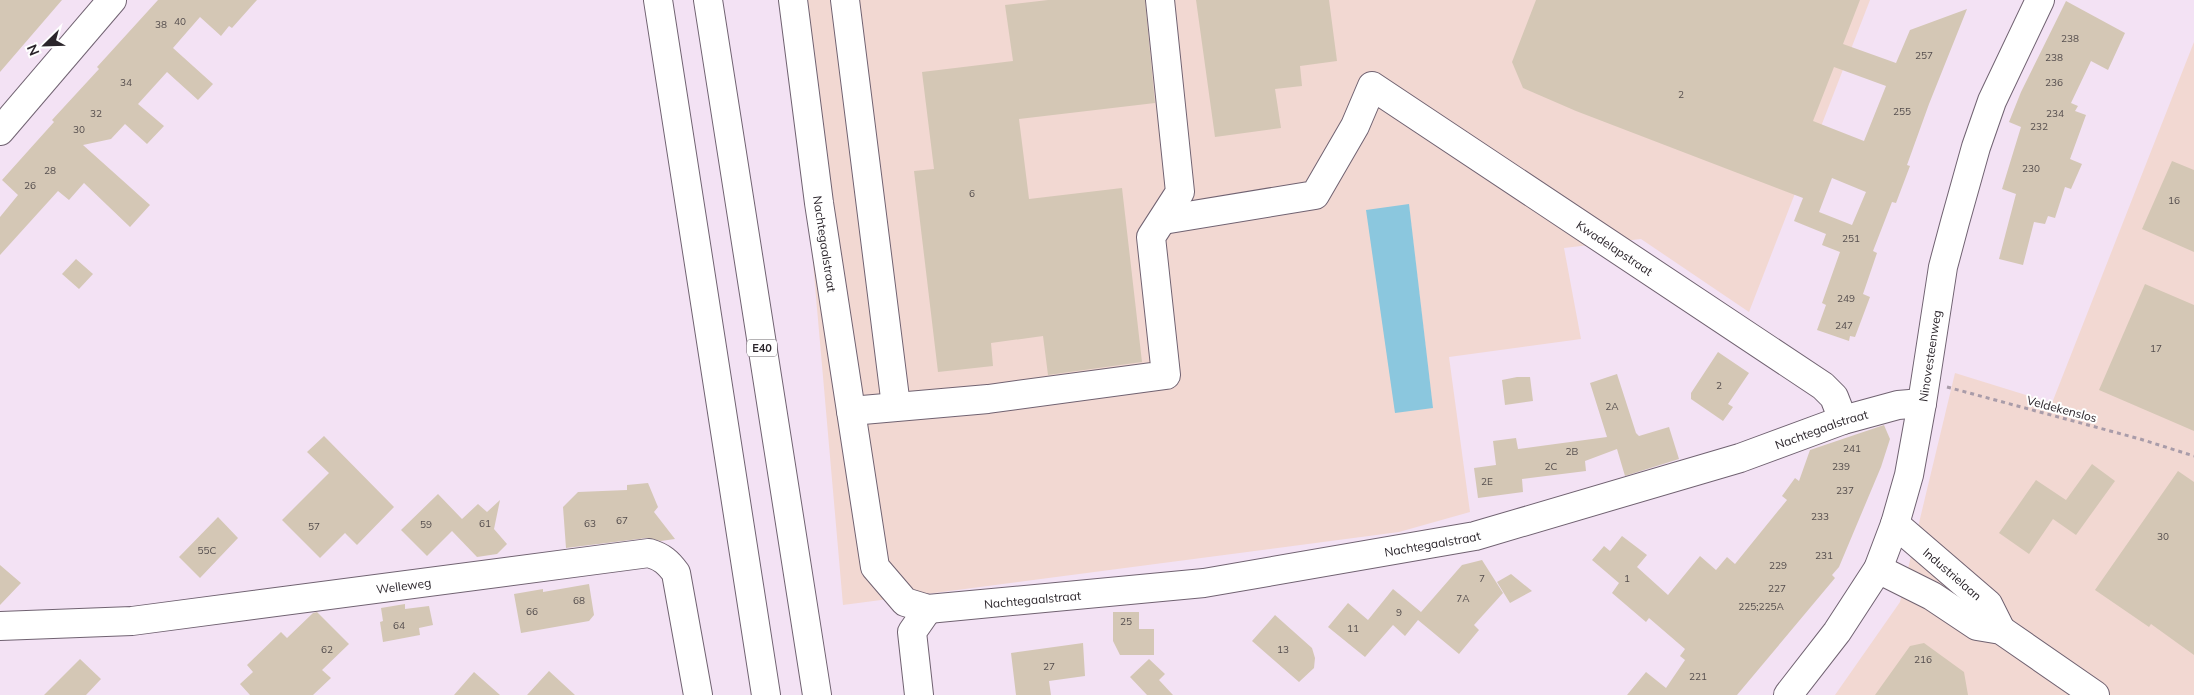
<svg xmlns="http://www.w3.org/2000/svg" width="2194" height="695" viewBox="0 0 2194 695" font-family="Mulish,sans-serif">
  <rect width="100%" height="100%" fill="#f3e2f4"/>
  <!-- industrial -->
  <path fill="#f2d8d2" d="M 790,0 L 1870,0 L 1749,312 L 1641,239 L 1564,248 L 1581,339 L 1449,357 L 1470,512 L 1399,532 L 843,605 Z
    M 2194,42 L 2194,695 L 1835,695 L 1900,602 L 1955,373 L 2052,403 Z"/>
  <!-- water -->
  <path fill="#8bc7de" d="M 1409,204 L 1433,408 L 1395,413 L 1366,210 Z"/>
  <!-- building -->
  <path fill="#d4c7b5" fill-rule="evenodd" d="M 0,0 L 62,0 L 0,72 Z
    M 158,0 L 257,0 L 232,28 L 229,26 L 221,36 L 200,17 L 173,48 L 213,84 L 198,100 L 167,72 L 138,104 L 164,126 L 147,144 L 125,124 L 111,139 L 83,145 L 150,205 L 130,227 L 84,183 L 69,200 L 58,191 L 0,255 L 0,217 L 18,195 L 2,180 L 54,122 L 52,120 L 99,69 L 97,67 Z
    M 1048,0 L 1145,0 L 1155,103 L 1019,119 L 1029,199 L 1122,188 L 1142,362 L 1048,375 L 1043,336 L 991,343 L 993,366 L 938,372 L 914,171 L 934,169 L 922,72 L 1013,61 L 1005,5 Z
    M 1196,0 L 1329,0 L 1337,61 L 1300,66 L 1302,86 L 1275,89 L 1281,128 L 1215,137 Z
    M 1536,0 L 1860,0 L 1843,44 L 1896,63 L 1910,30 L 1967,9 L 1929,104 L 1907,165 L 1910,166 L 1896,203 L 1892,202 L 1873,251 L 1877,253 L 1863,294 L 1870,297 L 1855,337 L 1850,336 L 1849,341 L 1817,330 L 1826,305 L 1822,303 L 1840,252 L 1822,245 L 1826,234 L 1794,221 L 1803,198 L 1576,111 L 1523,88 L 1512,62 ZM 1834,67 L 1886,86 L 1864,141 L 1813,121 ZM 1832,178 L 1866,192 L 1852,225 L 1819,212 Z
    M 2066,1 L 2125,33 L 2108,70 L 2091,61 L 2071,103 L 2078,106 L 2075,111 L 2086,115 L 2070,159 L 2082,164 L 2071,189 L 2065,187 L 2055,218 L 2048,216 L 2045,224 L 2034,222 L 2023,265 L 1999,259 L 2016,194 L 2002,189 L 2021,127 L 2009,122 L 2021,92 Z
    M 2172,161 L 2194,170 L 2194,252 L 2142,229 Z
    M 76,259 L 93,274 L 79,289 L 62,274 Z
    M 2145,284 L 2194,305 L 2194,431 L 2099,390 Z
    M 1718,352 L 1749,373 L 1728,404 L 1733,407 L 1723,421 L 1691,399 L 1691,393 Z
    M 1617,374 L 1636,433 L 1639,436 L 1669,427 L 1679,459 L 1625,476 L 1617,449 L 1585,461 L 1586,471 L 1522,479 L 1523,492 L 1478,498 L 1474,468 L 1496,465 L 1493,441 L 1516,438 L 1518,449 L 1607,437 L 1590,383 Z
    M 1517,377 L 1530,377 L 1533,401 L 1505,405 L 1502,380 Z
    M 1884,425 L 1890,439 L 1881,467 L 1839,567 L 1832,575 L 1835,578 L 1737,695 L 1627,695 L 1646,672 L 1666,688 L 1685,660 L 1680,656 L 1685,649 L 1649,618 L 1646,622 L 1612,593 L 1619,583 L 1592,560 L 1604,546 L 1610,551 L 1622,536 L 1647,555 L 1637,567 L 1668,595 L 1700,556 L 1716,570 L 1727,557 L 1735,564 L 1787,500 L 1782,496 L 1795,478 L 1799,481 L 1810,450 Z
    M 324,436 L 394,507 L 357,545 L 345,533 L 320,558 L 282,520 L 329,473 L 307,452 Z
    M 2092,464 L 2115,481 L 2076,535 L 2053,519 L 2029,554 L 1999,533 L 2036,480 L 2066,500 Z
    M 2178,471 L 2194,482 L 2194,655 L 2151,624 L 2149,627 L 2095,590 Z
    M 648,483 L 658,507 L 654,512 L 675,539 L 661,541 L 647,538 L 566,548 L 563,507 L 578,492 L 627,490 L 627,485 Z
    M 438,494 L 462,519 L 478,504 L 487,512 L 500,500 L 494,529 L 507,544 L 497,554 L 477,557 L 452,531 L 427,556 L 401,530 Z
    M 218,517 L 238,538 L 200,578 L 179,557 Z
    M 1482,560 L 1503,593 L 1474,625 L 1479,630 L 1459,654 L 1418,620 L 1405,636 L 1393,625 L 1365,657 L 1328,627 L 1348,603 L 1368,620 L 1393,589 L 1421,612 L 1462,565 Z
    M 0,565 L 21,583 L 0,605 Z
    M 1511,574 L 1532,591 L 1510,603 L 1497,582 Z
    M 589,584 L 594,615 L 589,621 L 521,633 L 514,594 L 543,589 L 543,592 Z
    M 405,604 L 405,609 L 429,606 L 433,625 L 419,628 L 420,635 L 383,642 L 380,622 L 383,621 L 381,608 Z
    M 317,612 L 349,644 L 322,670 L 331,678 L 313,695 L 250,695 L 240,684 L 253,672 L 247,665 L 281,632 L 287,638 L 313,613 Z
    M 1113,612 L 1139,612 L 1139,629 L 1154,629 L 1154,655 L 1120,655 L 1113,641 Z
    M 1275,615 L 1312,648 L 1315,658 L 1314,668 L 1299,682 L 1252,641 Z
    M 1083,643 L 1085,676 L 1049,681 L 1051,695 L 1016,695 L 1011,653 Z
    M 1924,643 L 1964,672 L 1968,695 L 1875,695 L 1910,646 Z
    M 80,659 L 101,679 L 86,695 L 44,695 Z
    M 1149,659 L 1165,674 L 1159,680 L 1173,695 L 1147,695 L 1130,677 Z
    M 549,671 L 575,695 L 527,695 Z
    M 474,672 L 500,695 L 454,695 Z"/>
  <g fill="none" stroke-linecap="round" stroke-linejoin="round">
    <!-- minor casing -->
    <g stroke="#706271" stroke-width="30">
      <g id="minor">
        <path id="s1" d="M 793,0 L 819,203 L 875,567 L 905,602 L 928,609 L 1204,583 L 1475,536 L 1740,458 L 1843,420 L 1898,405 L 1922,403"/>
        <path d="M 845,0 L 896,406"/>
        <path d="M 0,131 L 112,0"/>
        <path id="s2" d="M 1163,220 L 1315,195 L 1355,126 L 1372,86 L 1823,386 L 1834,397 L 1843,420"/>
        <path d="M 851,411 L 988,399 L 1166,375 L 1151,237 L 1180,192 L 1160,0"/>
        <path id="s3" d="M 1895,524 L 1988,604 L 2001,630"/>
        <path d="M 1878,569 L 1932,596 L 1977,626 L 2001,630 L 2095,695"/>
        <path id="s4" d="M 0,626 L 132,621 L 649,553 C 662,557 668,562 676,573 L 698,695"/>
        <path d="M 919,695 L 912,632 L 928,609"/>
      </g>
    </g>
    <!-- major casing -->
    <g stroke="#706271" stroke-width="30">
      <g id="major">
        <path id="s5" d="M 1788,695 L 1837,632 L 1878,569 L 1895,524 L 1909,475 L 1922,403 L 1943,267 L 1955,222 L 1976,147 L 1992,101 L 2040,0"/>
      </g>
    </g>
    <!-- highway casing -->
    <g stroke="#706271" stroke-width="30">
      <path id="highway" d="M 658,0 L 766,695
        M 708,0 L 817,695"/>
    </g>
    <!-- path -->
    <path stroke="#a99ca9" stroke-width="3" stroke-dasharray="4 4" stroke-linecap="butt" d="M 1947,387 L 2140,439 L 2194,456"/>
    <!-- minor -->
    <use href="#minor" stroke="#fff" stroke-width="28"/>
    <!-- major -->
    <use href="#major" stroke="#fff" stroke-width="28"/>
    <!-- highway -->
    <use href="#highway" stroke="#fff" stroke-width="28"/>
  </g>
  <g text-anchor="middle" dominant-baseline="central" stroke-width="4" stroke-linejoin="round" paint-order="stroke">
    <!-- number labels -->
    <g font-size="10" fill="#554e4e">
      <text x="180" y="21">40</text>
      <text x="161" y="24">38</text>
      <text x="2070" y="38">238</text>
      <text x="1924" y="55">257</text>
      <text x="2054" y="57">238</text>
      <text x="126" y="82">34</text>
      <text x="2054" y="82">236</text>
      <text x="1681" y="94">2</text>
      <text x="1902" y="111">255</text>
      <text x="96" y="113">32</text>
      <text x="2055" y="113">234</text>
      <text x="2039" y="126">232</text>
      <text x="79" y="129">30</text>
      <text x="2031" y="168">230</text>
      <text x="50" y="170">28</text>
      <text x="30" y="185">26</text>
      <text x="972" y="193">6</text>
      <text x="2174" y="200">16</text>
      <text x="1851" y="238">251</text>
      <text x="1846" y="298">249</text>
      <text x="1844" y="325">247</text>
      <text x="2156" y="348">17</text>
      <text x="1719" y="385">2</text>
      <text x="1612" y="406">2A</text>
      <text x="1852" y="448">241</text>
      <text x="1572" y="451">2B</text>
      <text x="1551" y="466">2C</text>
      <text x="1841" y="466">239</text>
      <text x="1487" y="481">2E</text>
      <text x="1845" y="490">237</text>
      <text x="1820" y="516">233</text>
      <text x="622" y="520">67</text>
      <text x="485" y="523">61</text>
      <text x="590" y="523">63</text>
      <text x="426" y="524">59</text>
      <text x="314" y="526">57</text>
      <text x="2163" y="536">30</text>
      <text x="207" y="550">55C</text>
      <text x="1824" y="555">231</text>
      <text x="1778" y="565">229</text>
      <text x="1482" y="578">7</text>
      <text x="1627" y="578">1</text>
      <text x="1777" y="588">227</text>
      <text x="1463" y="598">7A</text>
      <text x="579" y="600">68</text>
      <text x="1761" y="606">225;225A</text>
      <text x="532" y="611">66</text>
      <text x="1399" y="612">9</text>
      <text x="1126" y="621">25</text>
      <text x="399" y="625">64</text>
      <text x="1353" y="628">11</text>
      <text x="327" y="649">62</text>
      <text x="1283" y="649">13</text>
      <text x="1923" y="659">216</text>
      <text x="1049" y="666">27</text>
      <text x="1698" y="676">221</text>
    </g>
    <!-- shield labels -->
    <rect fill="#fff" stroke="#6b666b" stroke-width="1" x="747" y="339.5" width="30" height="17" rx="4"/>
    <g font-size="11" font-weight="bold" fill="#2b252b">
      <text x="762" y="348">E40</text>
    </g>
    <!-- street labels -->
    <g font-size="12" fill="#2b252b" stroke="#fff">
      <text stroke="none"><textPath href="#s1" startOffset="246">Nachtegaalstraat</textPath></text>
      <text stroke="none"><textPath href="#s2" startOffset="569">Kwadelapstraat</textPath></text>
      <text stroke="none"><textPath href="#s5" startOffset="375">Ninovesteenweg</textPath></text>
      <text transform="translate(2062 409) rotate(15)">Veldekenslos</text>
      <text stroke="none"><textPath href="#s1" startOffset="1558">Nachtegaalstraat</textPath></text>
      <text stroke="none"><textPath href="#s1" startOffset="1152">Nachtegaalstraat</textPath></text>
      <text stroke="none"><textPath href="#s3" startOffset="76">Industrielaan</textPath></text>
      <text stroke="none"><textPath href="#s4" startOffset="406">Welleweg</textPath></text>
      <text stroke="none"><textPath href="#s1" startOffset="748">Nachtegaalstraat</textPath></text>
    </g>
  </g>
  <!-- north arrow -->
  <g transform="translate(45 45) rotate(247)" stroke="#ffffff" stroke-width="4" paint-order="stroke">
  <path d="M0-4L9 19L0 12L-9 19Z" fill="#2b252b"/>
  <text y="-8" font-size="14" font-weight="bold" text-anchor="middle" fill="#2b252b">N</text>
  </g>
</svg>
